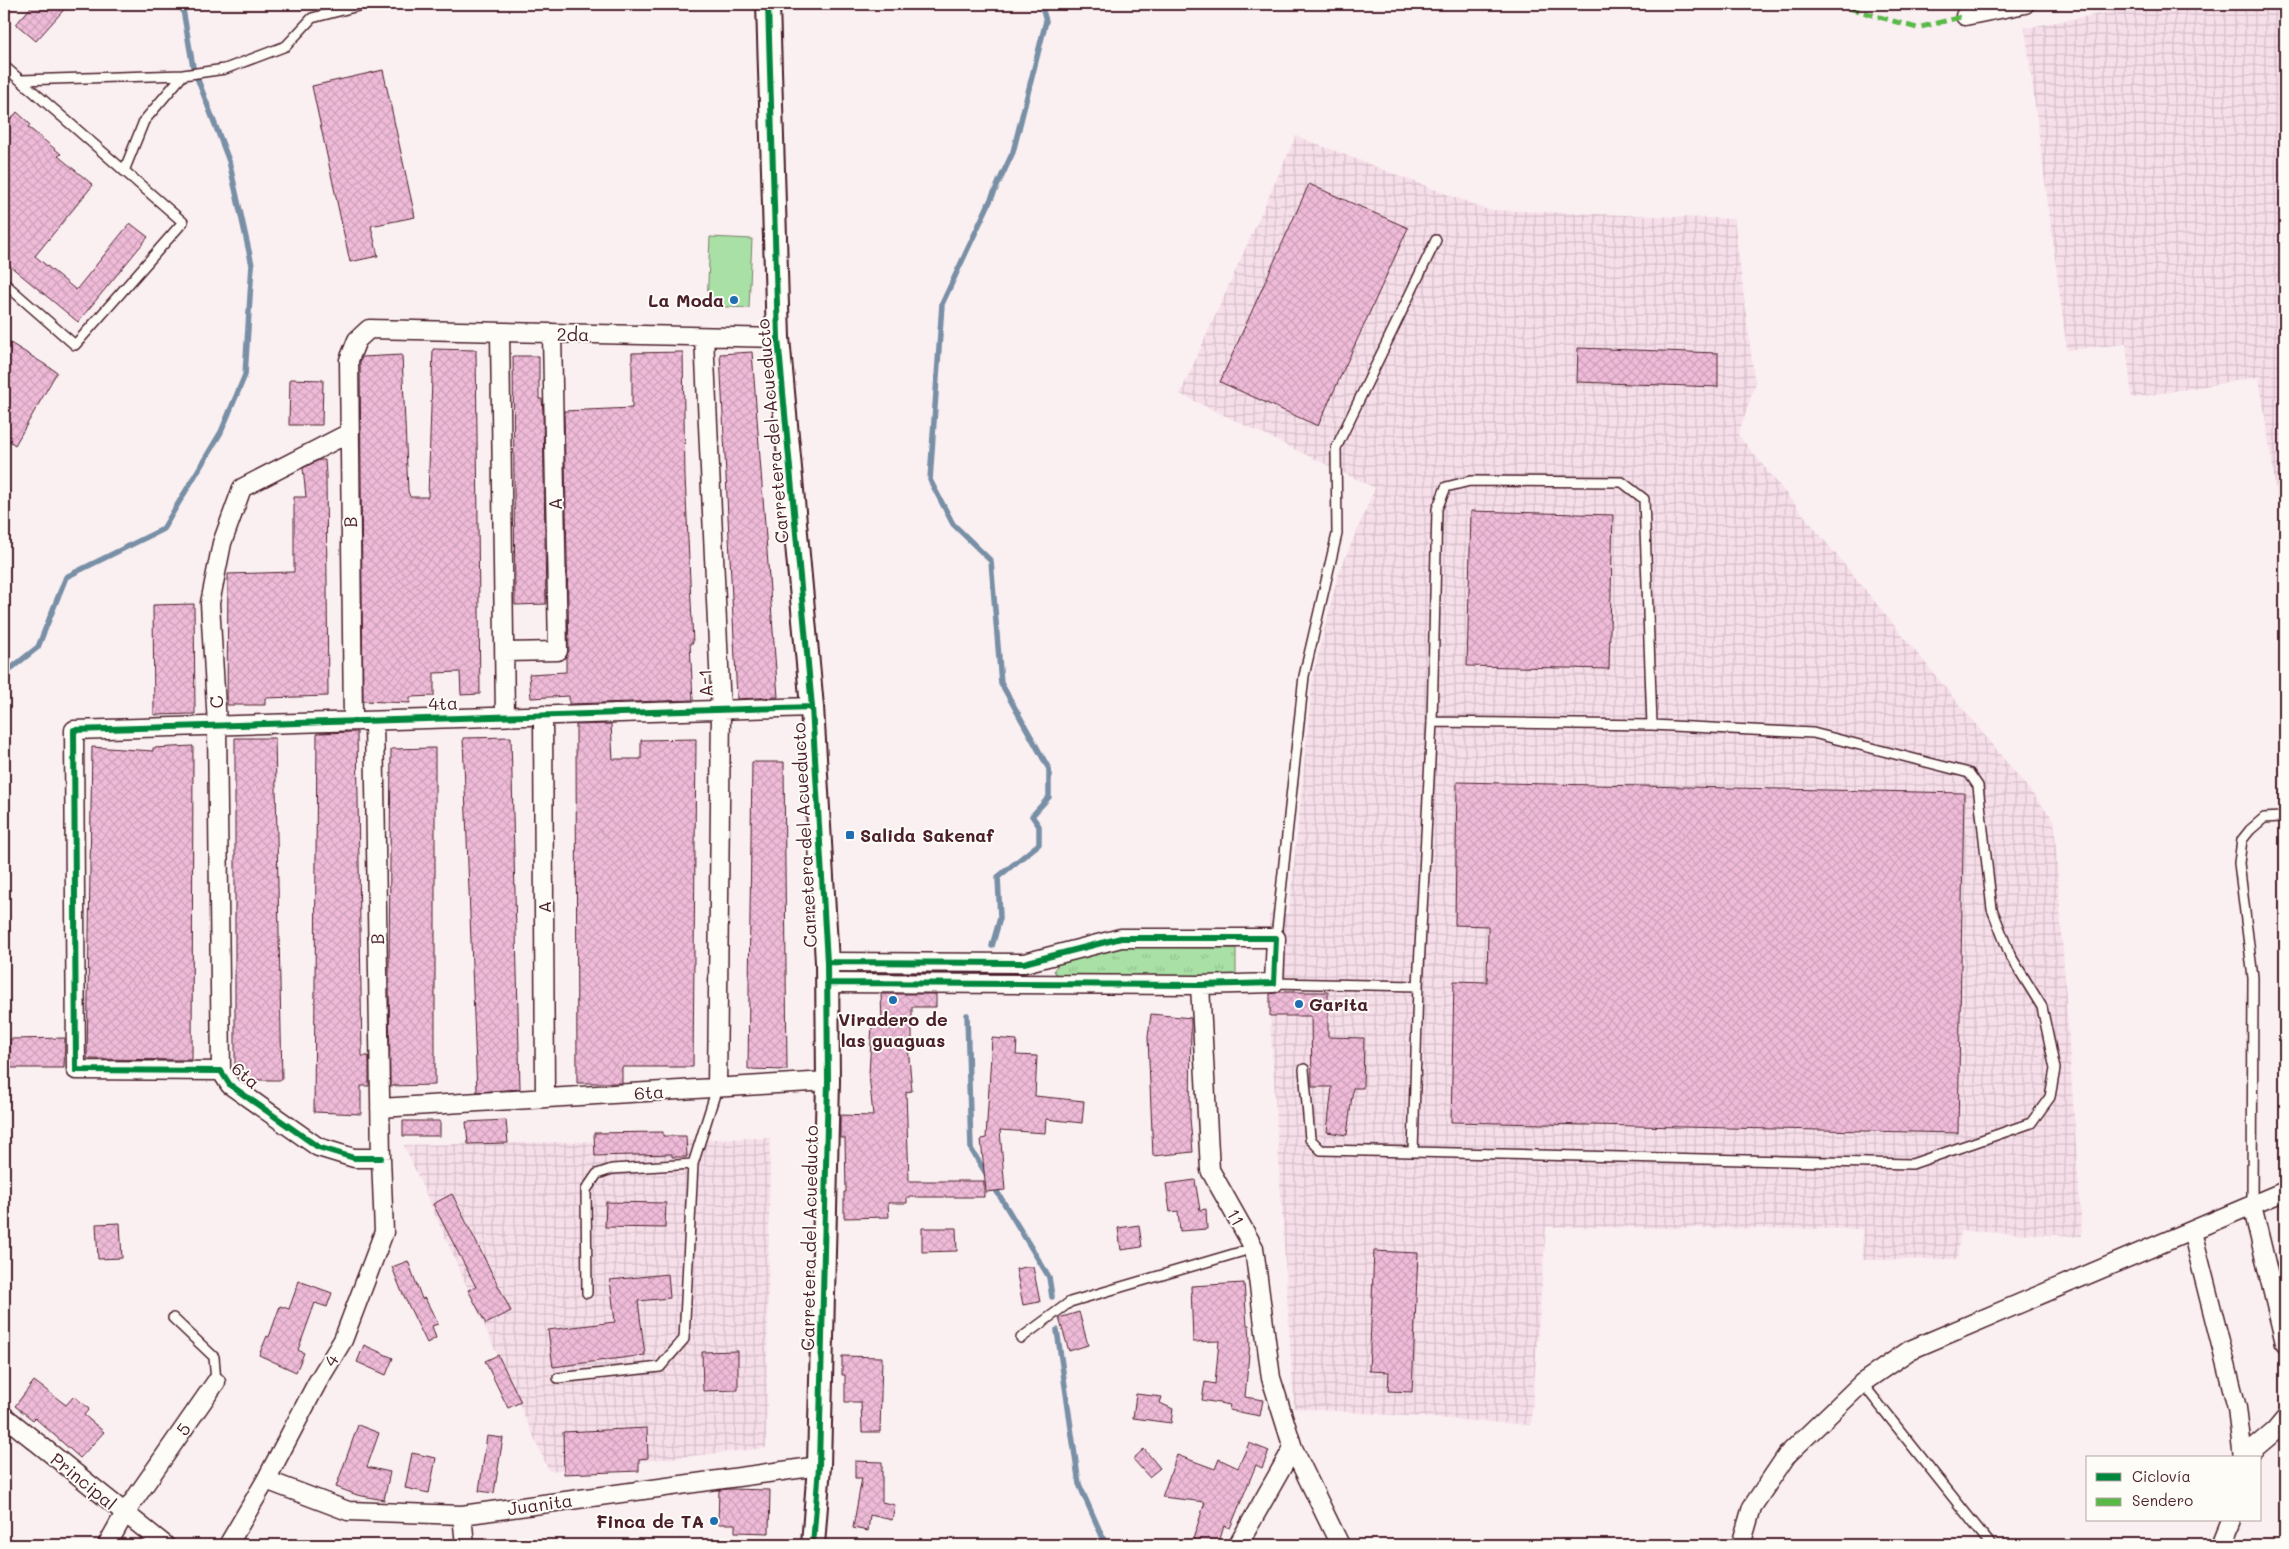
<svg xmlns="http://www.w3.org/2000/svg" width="2289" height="1549" viewBox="0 0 2289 1549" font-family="Mali,sans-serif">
  <defs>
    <pattern id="industrial-grid" width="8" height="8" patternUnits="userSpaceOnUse" patternTransform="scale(1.25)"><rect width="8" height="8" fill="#f7dfea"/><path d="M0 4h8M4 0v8" fill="none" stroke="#d5bfc9"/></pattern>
    <pattern id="grass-tufts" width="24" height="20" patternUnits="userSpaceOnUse" patternTransform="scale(1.25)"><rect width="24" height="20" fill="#a8e0a5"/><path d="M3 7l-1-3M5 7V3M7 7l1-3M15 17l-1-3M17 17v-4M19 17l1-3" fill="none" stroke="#92c08e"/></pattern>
    <pattern id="building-cross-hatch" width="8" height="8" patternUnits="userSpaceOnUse" patternTransform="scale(1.25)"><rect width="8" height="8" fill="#efbbd8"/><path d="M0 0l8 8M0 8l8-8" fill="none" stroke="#cea0ba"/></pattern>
  </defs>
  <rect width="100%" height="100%" fill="#faeff1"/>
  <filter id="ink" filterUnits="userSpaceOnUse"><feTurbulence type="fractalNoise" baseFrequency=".02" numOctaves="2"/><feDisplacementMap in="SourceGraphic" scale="10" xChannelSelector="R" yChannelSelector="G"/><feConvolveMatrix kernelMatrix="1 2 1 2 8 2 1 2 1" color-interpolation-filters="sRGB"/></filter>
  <g filter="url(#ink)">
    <!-- industrial -->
    <path fill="url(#industrial-grid)" d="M 2153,4 L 2285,4 L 2285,549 L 2259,377 L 2132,398 L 2126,344 L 2067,350 L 2025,28 Z
      M 1296,136 L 1488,210 L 1734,219 L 1755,385 L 1738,435 L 2054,820 L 2082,1236 L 1960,1231 L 1957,1259 L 1863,1260 L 1862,1229 L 1546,1227 L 1531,1425 L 1294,1408 L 1270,1016 L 1269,915 L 1289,914 L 1313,675 L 1338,575 L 1375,488 L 1180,394 Z
      M 770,1138 L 766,1448 L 549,1471 L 404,1145 Z"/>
    <!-- grass -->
    <path fill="url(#grass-tufts)" stroke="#798068" d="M 1125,947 L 1236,948 L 1236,978 L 1056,975 L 1054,970 L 1060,962 Z"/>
    <!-- park -->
    <path fill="#a8e0a5" stroke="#798068" d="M 710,237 L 752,239 L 749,308 L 707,306 Z"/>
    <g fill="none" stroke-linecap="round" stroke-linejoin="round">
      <!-- stream -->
      <path stroke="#788fa6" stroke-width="5.5" d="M 4,674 L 38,647 L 66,577 L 163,529 L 221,432 L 245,375 L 252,265 L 229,161 L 193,67 L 182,4
        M 992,946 L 1000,918 L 998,877 L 1039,844 L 1039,826 L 1032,816 L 1049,797 L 1049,769 L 1001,683 L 991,561 L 953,524 L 930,480 L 942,304 L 1013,152 L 1046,21 L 1041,4
        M 967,1015 L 971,1149 L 987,1175
        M 993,1185 L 1049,1277 L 1052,1297
        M 1057,1330 L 1079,1484 L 1106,1545"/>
    </g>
    <!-- building -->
    <path fill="url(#building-cross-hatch)" stroke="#4a1f2b" d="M 34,4 L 69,4 L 36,41 L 16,24 Z
      M 383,70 L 415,217 L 371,226 L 378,256 L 350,262 L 312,86 Z
      M 17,112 L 30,124 L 28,127 L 61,154 L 58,156 L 93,185 L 35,256 L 76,290 L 130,223 L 148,237 L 78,322 L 4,261 L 4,127 Z
      M 1309,184 L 1408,228 L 1318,426 L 1220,382 Z
      M 4,339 L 57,372 L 15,445 L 4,437 Z
      M 1578,348 L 1718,353 L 1718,387 L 1577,382 Z
      M 433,349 L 476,350 L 480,694 L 461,695 L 460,672 L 434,673 L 434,696 L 410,697 L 410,703 L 363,701 L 360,362 L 362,357 L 402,355 L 408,491 L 410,497 L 428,497 Z
      M 683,352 L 685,477 L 693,643 L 690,643 L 693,700 L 569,704 L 569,696 L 531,698 L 529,674 L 566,672 L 566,657 L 569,651 L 564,411 L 632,408 L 632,353 Z
      M 752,352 L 778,697 L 737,699 L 720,354 Z
      M 513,356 L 539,356 L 539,399 L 542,399 L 543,412 L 546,604 L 515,605 Z
      M 290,379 L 323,380 L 322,425 L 289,425 Z
      M 319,460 L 325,460 L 326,475 L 328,696 L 265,698 L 265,705 L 227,705 L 228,574 L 294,572 L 294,497 L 306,497 L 303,468 Z
      M 1471,511 L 1613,515 L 1609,669 L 1467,666 Z
      M 194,604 L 195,714 L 154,715 L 153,605 Z
      M 611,724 L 613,759 L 641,759 L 641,740 L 696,739 L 693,1067 L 622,1067 L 622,1083 L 577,1083 L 576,725 Z
      M 357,732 L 362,1056 L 369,1056 L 369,1086 L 361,1086 L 361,1114 L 314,1112 L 317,733 Z
      M 511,737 L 520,1089 L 477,1092 L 463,738 Z
      M 235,738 L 275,738 L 282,1080 L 242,1080 L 235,1073 Z
      M 193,746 L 192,1060 L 87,1059 L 92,747 L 153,751 L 153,748 Z
      M 435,748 L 435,1085 L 390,1086 L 389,969 L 391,749 Z
      M 752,762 L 784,762 L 787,1070 L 748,1069 Z
      M 1457,782 L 1964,793 L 1958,1133 L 1451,1122 L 1454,981 L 1487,982 L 1488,926 L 1455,925 Z
      M 1280,992 L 1328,992 L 1328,1037 L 1364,1038 L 1363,1088 L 1353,1088 L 1347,1135 L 1327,1132 L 1332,1087 L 1312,1087 L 1311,1016 L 1270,1016 L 1270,994 Z
      M 881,994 L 936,994 L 936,1007 L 912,1007 L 912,1046 L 908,1046 L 912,1091 L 906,1092 L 909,1181 L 984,1181 L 984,1197 L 907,1197 L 907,1203 L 888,1203 L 889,1217 L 844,1218 L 844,1192 L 846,1192 L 845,1138 L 840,1138 L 840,1115 L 873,1116 L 869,1074 L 872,1024 L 882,1024 Z
      M 1151,1014 L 1191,1018 L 1190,1118 L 1193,1152 L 1153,1156 L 1148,1037 Z
      M 65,1038 L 64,1068 L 10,1068 L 10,1039 Z
      M 992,1038 L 1017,1040 L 1016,1055 L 1037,1056 L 1035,1096 L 1084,1101 L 1082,1123 L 1046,1119 L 1045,1133 L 1000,1130 L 1005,1190 L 986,1192 L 981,1139 L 986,1138 Z
      M 506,1120 L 508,1143 L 468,1144 L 466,1122 Z
      M 403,1121 L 440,1121 L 440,1136 L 403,1136 Z
      M 663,1132 L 663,1136 L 686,1136 L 687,1157 L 672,1157 L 672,1154 L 595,1156 L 594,1133 Z
      M 1195,1180 L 1200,1210 L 1206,1209 L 1207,1229 L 1180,1231 L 1178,1211 L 1170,1212 L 1166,1184 Z
      M 452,1194 L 511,1311 L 486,1324 L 468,1290 L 476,1287 L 433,1204 Z
      M 606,1202 L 666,1203 L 665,1228 L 605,1227 Z
      M 120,1223 L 122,1258 L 98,1259 L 96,1224 Z
      M 1139,1225 L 1142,1247 L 1121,1250 L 1118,1228 Z
      M 922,1228 L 956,1228 L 957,1251 L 922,1252 Z
      M 1374,1251 L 1418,1253 L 1412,1392 L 1388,1391 L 1389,1372 L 1369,1371 Z
      M 408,1261 L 422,1299 L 425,1298 L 438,1324 L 432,1326 L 436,1338 L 427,1343 L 401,1290 L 392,1267 Z
      M 1026,1267 L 1033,1267 L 1040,1302 L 1023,1305 L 1016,1269 Z
      M 668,1274 L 670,1298 L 638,1301 L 645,1355 L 553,1367 L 548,1330 L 615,1322 L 610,1280 Z
      M 299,1281 L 332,1293 L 327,1307 L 315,1303 L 298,1350 L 304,1353 L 296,1372 L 259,1355 L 267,1336 L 269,1337 L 280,1306 L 289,1309 Z
      M 1244,1283 L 1247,1325 L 1249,1325 L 1250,1343 L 1245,1397 L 1263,1400 L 1260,1416 L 1229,1410 L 1230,1405 L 1202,1400 L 1205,1382 L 1215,1384 L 1219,1341 L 1193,1342 L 1191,1286 Z
      M 1079,1312 L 1088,1345 L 1069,1351 L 1059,1318 Z
      M 364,1345 L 393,1358 L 386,1375 L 357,1362 Z
      M 738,1351 L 738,1390 L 703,1391 L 702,1352 Z
      M 498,1355 L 521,1402 L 508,1408 L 485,1361 Z
      M 842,1356 L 882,1357 L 880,1432 L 862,1432 L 861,1402 L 845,1402 L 845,1375 L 842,1375 Z
      M 34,1381 L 66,1405 L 74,1396 L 89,1409 L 84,1415 L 104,1432 L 80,1458 L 35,1418 L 33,1420 L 15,1406 Z
      M 1136,1394 L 1162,1397 L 1160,1403 L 1173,1409 L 1171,1423 L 1133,1418 Z
      M 358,1425 L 379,1433 L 367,1467 L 390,1472 L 384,1500 L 357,1495 L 336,1487 Z
      M 647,1428 L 648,1458 L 639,1459 L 639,1471 L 564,1474 L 563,1432 Z
      M 487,1436 L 503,1438 L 494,1493 L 479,1491 Z
      M 1249,1443 L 1269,1451 L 1262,1468 L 1256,1465 L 1230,1528 L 1224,1526 L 1218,1545 L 1191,1545 L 1205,1502 L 1162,1497 L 1177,1455 L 1215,1469 L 1219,1459 L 1238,1468 Z
      M 1144,1449 L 1160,1468 L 1149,1477 L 1133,1459 Z
      M 412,1453 L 436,1458 L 429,1493 L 405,1488 Z
      M 855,1461 L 882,1462 L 882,1502 L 895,1505 L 892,1520 L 870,1515 L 868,1531 L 853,1528 L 862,1478 L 855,1478 Z
      M 729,1489 L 770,1490 L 769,1533 L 735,1532 L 735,1524 L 718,1524 L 719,1490 Z"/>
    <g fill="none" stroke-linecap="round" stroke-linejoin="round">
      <!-- service casing -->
      <g stroke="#4a1f2b" stroke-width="12">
        <path id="service" d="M 4,66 L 183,222 L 75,345 L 4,283
          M 183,75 L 225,69 L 286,46 L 312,18 L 366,4
          M 20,80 L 183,75 L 144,121 L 124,171
          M 1432,722 L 1652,725
          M 1276,938 L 1304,676 L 1337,534 L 1336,448 L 1436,240
          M 1274,983 L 1418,986 L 1432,722 L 1437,509 L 1446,487 L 1470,481 L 1622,482 L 1644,499 L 1652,725 L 1813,733 L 1969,773 L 1978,786 L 1992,909 L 2010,955 L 2042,1007 L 2055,1069 L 2050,1097 L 2031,1123 L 1912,1164 L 1413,1152 L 1418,986
          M 1304,1069 L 1310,1139 L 1321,1150 L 1413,1152
          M 2252,1205 L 2253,978 L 2239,863 L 2242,840 L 2250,830 L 2264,818 L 2280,817 L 2285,820
          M 587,1293 L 586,1190 L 597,1174 L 612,1169 L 693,1164
          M 173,1318 L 214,1357 L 216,1382
          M 1021,1338 L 1070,1302 L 1254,1248
          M 558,1378 L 660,1367 L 684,1339 L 693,1164 L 717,1088
          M 1862,1383 L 1991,1545"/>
      </g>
      <!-- minor casing -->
      <g stroke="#4a1f2b" stroke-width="21">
        <path id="minor" d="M 1965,16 L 2025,4
          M 500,332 L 505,716
          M 704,337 L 721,710 L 717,1088
          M 505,652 L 558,651 L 552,333
          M 543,715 L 545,1098
          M 353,721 L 349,360 L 357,340 L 369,329 L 778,338
          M 827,962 L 1024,963 L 1121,938 L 1276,938 L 1274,983 L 1200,985 L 827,983
          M 1200,985 L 1210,1170 L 1254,1248 L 1271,1378 L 1293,1448 L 1340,1545
          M 221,1071 L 217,725 L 210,603 L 222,543 L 242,488 L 349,433
          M 380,1108 L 828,1081
          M 381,1158 L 354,1158 L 318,1147 L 230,1085 L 221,1071 L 76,1070 L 74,730 L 812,707
          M 2252,1205 L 2285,1343
          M 2192,1231 L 2237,1408 L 2243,1458
          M 4,1416 L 165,1545
          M 2243,1458 L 2275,1431 L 2285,1419
          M 266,1480 L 348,1511 L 462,1515 L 819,1466
          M 462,1515 L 465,1545
          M 107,1545 L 125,1513 L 216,1382
          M 228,1545 L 266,1480 L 317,1383 L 343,1340 L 384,1232 L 381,1158 L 374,721
          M 1238,1545 L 1293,1448
          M 1741,1545 L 1752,1507 L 1787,1455 L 1862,1383 L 1910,1350 L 2285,1191
          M 2221,1545 L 2231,1520"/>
      </g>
      <!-- tertiary casing -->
      <g stroke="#4a1f2b" stroke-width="26">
        <path id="tertiary" d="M 768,4 L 778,338 L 812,707 L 827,962 L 828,1081 L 819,1466 L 813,1545"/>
      </g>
      <!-- service -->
      <use href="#service" stroke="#fdfcf7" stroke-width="9"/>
      <!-- minor -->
      <use href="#minor" stroke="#fdfcf7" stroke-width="18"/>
      <!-- tertiary -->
      <use href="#tertiary" stroke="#fdfcf7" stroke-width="22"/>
      <!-- quiet -->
      <path stroke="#58b947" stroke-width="5" stroke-dasharray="10 5" stroke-linecap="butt" d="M 1835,4 L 1917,28 L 1965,16"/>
      <!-- cycleway casing -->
      <g stroke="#fdfcf7" stroke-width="9">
        <path id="cycleway" d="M 768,4 L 778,338 L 812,707 L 827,962 L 828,1081 L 819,1466 L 813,1545
          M 827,962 L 1024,963 L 1121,938 L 1276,938 L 1274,983 L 1200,985 L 827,983
          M 381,1158 L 354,1158 L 318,1147 L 230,1085 L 221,1071 L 76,1070 L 74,730 L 812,707"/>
      </g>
      <!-- cycleway -->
      <use href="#cycleway" stroke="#00873e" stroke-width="6"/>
    </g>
  </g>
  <!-- markers -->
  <g fill="#1f6fb2" stroke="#fdfcf7" stroke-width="2">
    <circle cx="734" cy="300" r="5"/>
    <rect x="845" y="830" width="10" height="10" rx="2.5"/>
    <circle cx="893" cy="1000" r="5"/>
    <circle cx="1299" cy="1004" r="5"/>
    <circle cx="714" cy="1521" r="5"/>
  </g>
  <g text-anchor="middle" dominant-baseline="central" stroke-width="4" stroke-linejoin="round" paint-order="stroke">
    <!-- poi labels -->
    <g font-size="18" font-weight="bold" fill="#4a1f2b" stroke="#fdfcf7" text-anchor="end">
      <text x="724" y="300">La Moda</text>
      <text x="860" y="835" text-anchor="start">Salida Sakenaf</text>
      <text x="1309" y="1004" text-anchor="start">Garita</text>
      <text x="893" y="1019" text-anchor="middle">Viradero de<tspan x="893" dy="21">las guaguas</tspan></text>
      <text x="704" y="1521">Finca de TA</text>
    </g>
    <!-- street labels -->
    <g font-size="18" fill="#4a1f2b" stroke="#fdfcf7">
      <text transform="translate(573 334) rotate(1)">2da</text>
      <text transform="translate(772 431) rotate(-95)">Carretera del Acueducto</text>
      <text transform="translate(555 504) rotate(-91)">A</text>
      <text transform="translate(350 522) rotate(-91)">B</text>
      <text transform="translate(705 683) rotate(-93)">A-1</text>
      <text transform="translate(216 702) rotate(-94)">C</text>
      <text transform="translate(443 703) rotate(-2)">4ta</text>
      <text transform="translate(804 835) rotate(-93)">Carretera del Acueducto</text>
      <text transform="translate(544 907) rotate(-90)">A</text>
      <text transform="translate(377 939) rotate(-91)">B</text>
      <text transform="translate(246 1075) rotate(41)">6ta</text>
      <text transform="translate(649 1092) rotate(-4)">6ta</text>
      <text transform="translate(1236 1217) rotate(61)">11</text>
      <text transform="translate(809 1238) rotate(-89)">Carretera del Acueducto</text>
      <text transform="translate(331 1360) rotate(-59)">4</text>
      <text transform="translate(183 1429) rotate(-55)">5</text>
      <text transform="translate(84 1481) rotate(39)">Principal</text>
      <text transform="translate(540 1504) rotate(-8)">Juanita</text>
    </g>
  </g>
  <!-- margin -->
  <rect width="2289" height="1549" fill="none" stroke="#fdfcf7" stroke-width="20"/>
  <rect x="10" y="10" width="2269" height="1529" fill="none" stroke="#4a1f2b" stroke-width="2" filter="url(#ink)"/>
  <!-- legend -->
  <rect x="2086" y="1456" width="175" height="65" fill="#fdfcf7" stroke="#b5a4a5"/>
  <rect x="2096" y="1473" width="25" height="8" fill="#00873e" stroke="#b5a4a5"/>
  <text x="2132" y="1482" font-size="15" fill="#4a1f2b">Ciclovía</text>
  <rect x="2096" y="1498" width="25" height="8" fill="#58b947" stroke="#b5a4a5"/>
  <text x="2132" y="1506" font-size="15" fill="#4a1f2b">Sendero</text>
</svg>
